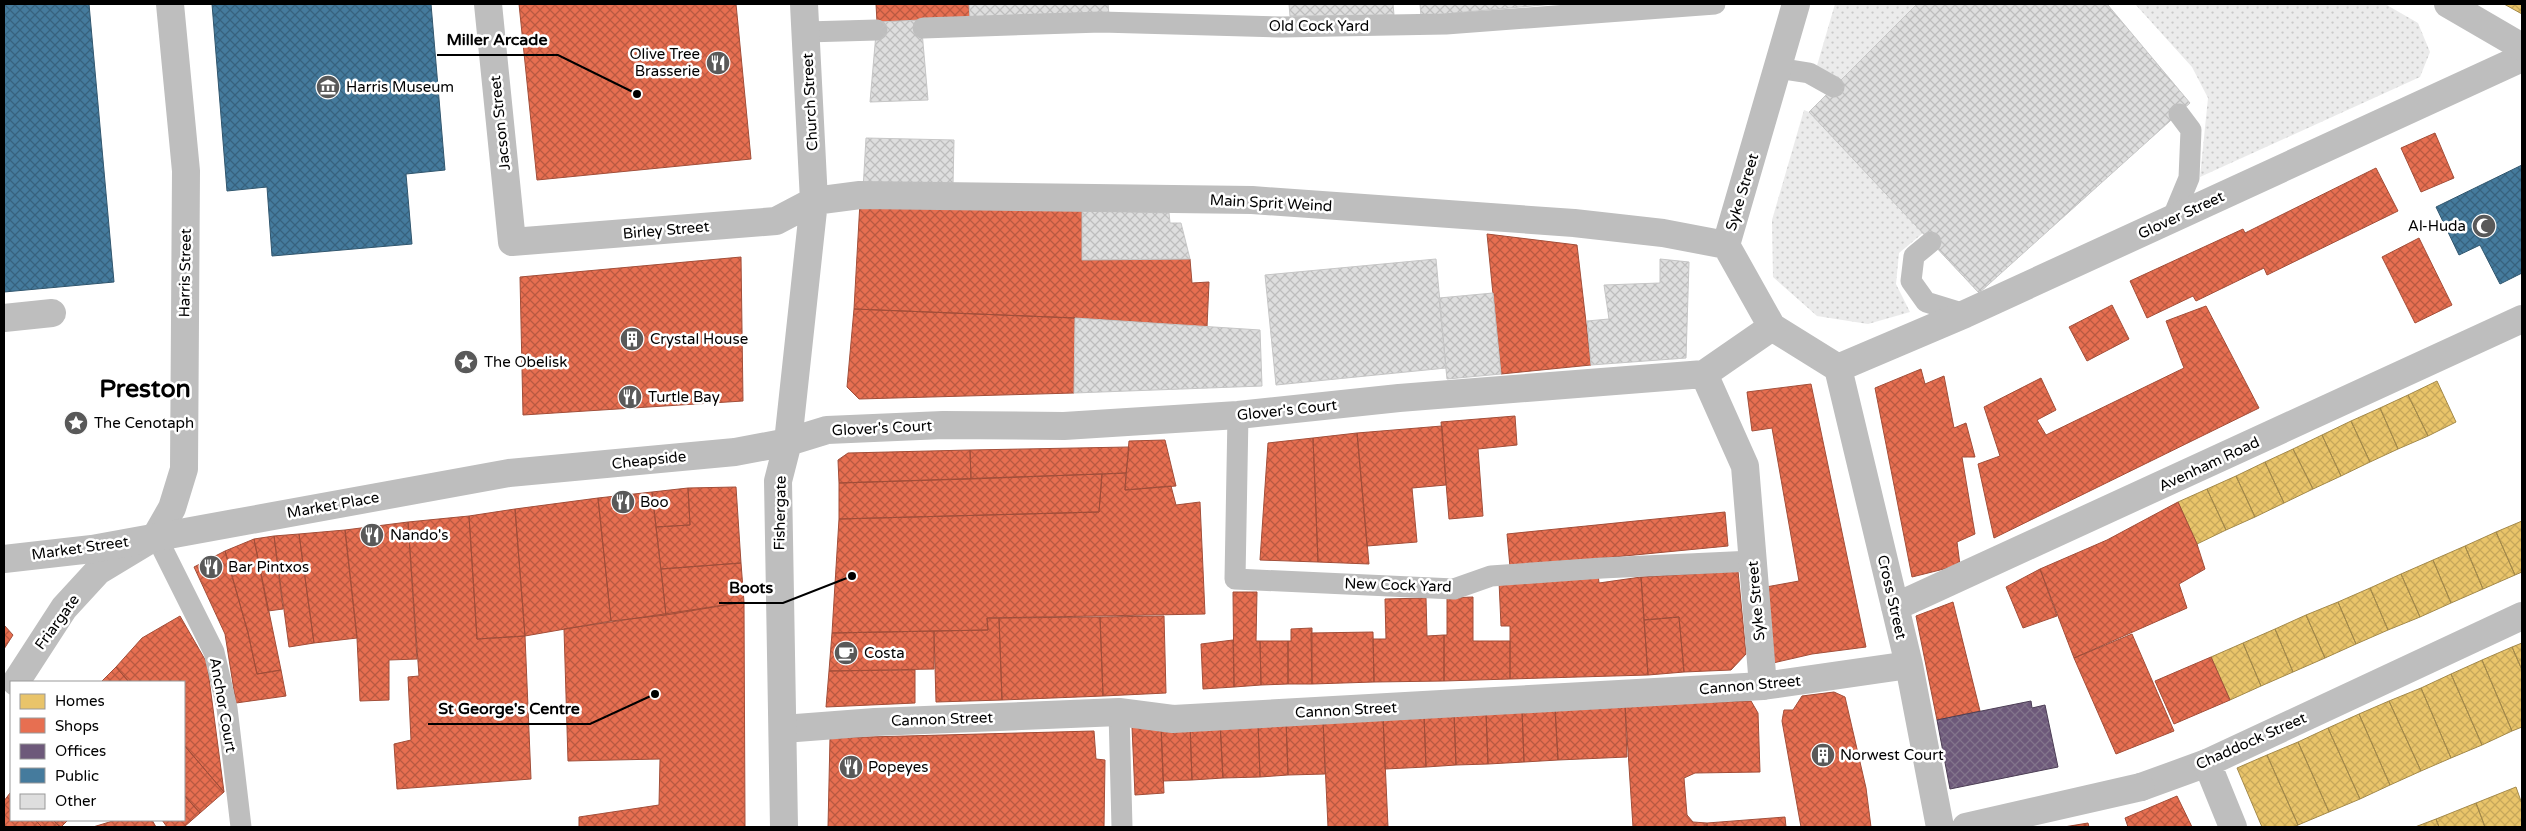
<svg xmlns="http://www.w3.org/2000/svg" width="2526" height="831" viewBox="0 0 2526 831" font-family="'Varela Round',sans-serif">
  <defs>
    <pattern id="grass-dots" width="8" height="8" patternUnits="userSpaceOnUse" patternTransform="scale(1.25)"><rect width="8" height="8" fill="#ebebeb"/><path d="M2 2h.1M6 6h.1" fill="none" stroke="#c8c8c8" stroke-width="1.8" stroke-linecap="round"/></pattern>
    <pattern id="homes-cross-hatch" width="8" height="8" patternUnits="userSpaceOnUse" patternTransform="scale(1.25)"><rect width="8" height="8" fill="#e9c46a"/><path d="M0 0l8 8M0 8l8-8" fill="none" stroke="#c6a75a"/></pattern>
    <pattern id="shops-cross-hatch" width="8" height="8" patternUnits="userSpaceOnUse" patternTransform="scale(1.25)"><rect width="8" height="8" fill="#e76f51"/><path d="M0 0l8 8M0 8l8-8" fill="none" stroke="#b95941"/></pattern>
    <pattern id="offices-cross-hatch" width="8" height="8" patternUnits="userSpaceOnUse" patternTransform="scale(1.25)"><rect width="8" height="8" fill="#6d597a"/><path d="M0 0l8 8M0 8l8-8" fill="none" stroke="#82748b"/></pattern>
    <pattern id="public-cross-hatch" width="8" height="8" patternUnits="userSpaceOnUse" patternTransform="scale(1.25)"><rect width="8" height="8" fill="#457b9d"/><path d="M0 0l8 8M0 8l8-8" fill="none" stroke="#37627e"/></pattern>
    <pattern id="building-cross-hatch" width="8" height="8" patternUnits="userSpaceOnUse" patternTransform="scale(1.25)"><rect width="8" height="8" fill="#dedede"/><path d="M0 0l8 8M0 8l8-8" fill="none" stroke="#bdbdbd"/></pattern>
  </defs>
  <rect width="100%" height="100%" fill="#fff"/>
  <!-- grass -->
  <path fill="url(#grass-dots)" d="M 1835,4 L 1917,4 L 1839,82 L 1816,69 Z
    M 2135,4 L 2385,4 L 2418,23 L 2430,52 L 2420,77 L 2200,177 L 2208,98 L 2192,67 Z
    M 1804,110 L 1809,112 L 1923,233 L 1899,253 L 1896,284 L 1910,312 L 1868,324 L 1817,316 L 1773,277 L 1772,220 Z"/>
  <!-- homes -->
  <path fill="url(#homes-cross-hatch)" stroke="#a3894a" d="M 2504,4 L 2522,4 L 2522,14 Z
    M 2437,381 L 2456,422 L 2428,436 L 2408,395 Z
    M 2408,395 L 2428,436 L 2398,449 L 2380,408 Z
    M 2380,408 L 2398,449 L 2370,462 L 2351,421 Z
    M 2351,421 L 2370,462 L 2341,476 L 2322,435 Z
    M 2322,435 L 2341,476 L 2313,489 L 2293,449 Z
    M 2293,449 L 2313,489 L 2284,503 L 2265,462 Z
    M 2265,462 L 2284,503 L 2255,517 L 2236,476 Z
    M 2236,476 L 2255,517 L 2226,530 L 2207,489 Z
    M 2207,489 L 2226,530 L 2197,544 L 2178,502 Z
    M 2522,521 L 2522,572 L 2515,575 L 2496,532 Z
    M 2496,532 L 2515,575 L 2483,589 L 2465,546 Z
    M 2465,546 L 2483,589 L 2451,603 L 2433,560 Z
    M 2433,560 L 2451,603 L 2420,617 L 2401,574 Z
    M 2401,574 L 2420,617 L 2388,630 L 2370,588 Z
    M 2370,588 L 2388,630 L 2356,644 L 2338,602 Z
    M 2338,602 L 2356,644 L 2325,658 L 2306,615 Z
    M 2306,615 L 2325,658 L 2293,672 L 2275,629 Z
    M 2275,629 L 2293,672 L 2261,686 L 2243,643 Z
    M 2243,643 L 2261,686 L 2230,700 L 2211,657 Z
    M 2522,643 L 2522,670 L 2512,647 Z
    M 2512,647 L 2522,670 L 2522,727 L 2512,731 L 2482,660 Z
    M 2482,660 L 2512,731 L 2482,745 L 2451,674 Z
    M 2451,674 L 2482,745 L 2451,758 L 2421,688 Z
    M 2421,688 L 2451,758 L 2421,771 L 2389,701 Z
    M 2389,701 L 2421,771 L 2390,785 L 2359,714 Z
    M 2359,714 L 2390,785 L 2360,799 L 2328,728 Z
    M 2328,728 L 2360,799 L 2329,812 L 2298,742 Z
    M 2298,742 L 2329,812 L 2298,825 L 2267,755 Z
    M 2267,755 L 2298,825 L 2294,827 L 2262,827 L 2237,768 Z
    M 2516,787 L 2522,804 L 2522,827 L 2485,827 L 2476,803 Z
    M 2476,803 L 2485,827 L 2439,827 L 2436,819 Z
    M 2436,819 L 2439,827 L 2415,827 Z"/>
  <!-- shops -->
  <path fill="url(#shops-cross-hatch)" stroke="#a24e39" d="M 519,4 L 736,4 L 751,159 L 537,180 Z
    M 876,4 L 969,4 L 970,19 L 877,22 Z
    M 2435,133 L 2454,178 L 2421,192 L 2401,148 Z
    M 2376,168 L 2398,211 L 2267,275 L 2264,268 L 2196,301 L 2193,296 L 2147,318 L 2130,281 L 2243,229 L 2245,233 Z
    M 860,202 L 1082,210 L 1082,260 L 1190,259 L 1192,283 L 1209,282 L 1207,327 L 1075,318 L 854,309 Z
    M 1487,234 L 1577,245 L 1591,365 L 1501,374 Z
    M 2419,238 L 2452,305 L 2415,323 L 2382,257 Z
    M 741,257 L 743,401 L 523,415 L 520,277 Z
    M 2112,305 L 2129,339 L 2087,361 L 2069,327 Z
    M 2206,306 L 2259,408 L 1994,538 L 1978,464 L 2000,456 L 1984,407 L 2041,378 L 2056,410 L 2037,420 L 2046,435 L 2184,368 L 2166,321 Z
    M 854,309 L 1075,318 L 1074,393 L 859,399 L 847,387 Z
    M 1921,369 L 1925,384 L 1944,376 L 1954,428 L 1966,423 L 1975,457 L 1962,457 L 1975,534 L 1957,542 L 1960,565 L 1912,577 L 1875,388 Z
    M 1811,384 L 1866,647 L 1812,654 L 1773,663 L 1766,587 L 1799,581 L 1772,428 L 1752,431 L 1747,392 Z
    M 1515,416 L 1517,445 L 1478,449 L 1483,516 L 1449,519 L 1441,422 Z
    M 1442,426 L 1446,485 L 1412,488 L 1417,542 L 1367,546 L 1357,433 Z
    M 1357,433 L 1369,564 L 1318,562 L 1313,438 Z
    M 1313,438 L 1318,562 L 1260,560 L 1268,443 Z
    M 1165,440 L 1176,486 L 1125,490 L 1129,441 Z
    M 1129,447 L 1126,473 L 971,479 L 970,450 Z
    M 970,450 L 971,479 L 839,483 L 838,460 L 848,453 Z
    M 1126,473 L 1125,490 L 1171,486 L 1176,505 L 1200,502 L 1205,614 L 987,618 L 988,630 L 832,633 L 839,519 L 1099,512 L 1102,474 Z
    M 1102,474 L 1099,512 L 839,519 L 839,483 Z
    M 736,487 L 741,563 L 661,569 L 656,527 L 690,525 L 688,488 Z
    M 688,488 L 690,525 L 656,527 L 652,492 Z
    M 652,492 L 666,615 L 611,621 L 598,498 Z
    M 598,498 L 611,621 L 525,636 L 515,509 Z
    M 2178,502 L 2197,544 L 2205,569 L 2179,584 L 2187,608 L 2074,658 L 2040,569 L 2107,540 Z
    M 515,509 L 525,636 L 477,639 L 469,516 Z
    M 1725,512 L 1728,546 L 1510,567 L 1507,534 Z
    M 469,516 L 477,639 L 525,636 L 531,779 L 397,789 L 394,744 L 411,740 L 408,677 L 419,676 L 408,522 Z
    M 408,522 L 417,659 L 389,660 L 389,700 L 360,701 L 357,638 L 345,530 Z
    M 345,530 L 357,638 L 314,643 L 299,534 Z
    M 299,534 L 314,643 L 289,647 L 274,536 Z
    M 274,536 L 283,609 L 268,611 L 254,539 Z
    M 254,539 L 281,670 L 257,674 L 248,633 L 225,551 Z
    M 225,551 L 248,633 L 257,674 L 281,670 L 286,696 L 236,703 L 225,634 L 194,567 Z
    M 741,563 L 744,602 L 666,615 L 661,569 Z
    M 2040,569 L 2057,616 L 2023,628 L 2006,587 Z
    M 1738,571 L 1746,654 L 1731,670 L 1684,672 L 1679,617 L 1644,620 L 1641,577 Z
    M 1598,573 L 1599,583 L 1641,577 L 1648,675 L 1510,679 L 1510,626 L 1501,626 L 1499,581 Z
    M 1233,592 L 1257,592 L 1256,641 L 1260,641 L 1261,685 L 1234,687 Z
    M 1473,597 L 1473,641 L 1510,641 L 1510,679 L 1444,681 L 1444,635 L 1447,635 L 1447,598 Z
    M 1426,598 L 1427,636 L 1444,635 L 1444,681 L 1374,682 L 1373,639 L 1386,639 L 1385,599 Z
    M 744,602 L 745,827 L 579,827 L 579,817 L 659,805 L 660,759 L 568,761 L 564,629 Z
    M 1953,602 L 1980,711 L 1937,720 L 1916,616 Z
    M 180,616 L 207,663 L 224,792 L 184,745 L 184,682 L 129,682 L 116,667 L 142,638 Z
    M 1164,616 L 1166,693 L 1103,696 L 1100,617 Z
    M 1100,617 L 1103,696 L 1002,700 L 999,618 Z
    M 1679,617 L 1684,672 L 1648,675 L 1644,620 Z
    M 987,618 L 999,618 L 1002,700 L 936,702 L 934,631 L 988,630 Z
    M 4,625 L 13,635 L 4,649 Z
    M 1312,628 L 1312,684 L 1288,684 L 1288,641 L 1291,641 L 1291,629 Z
    M 934,631 L 934,669 L 829,671 L 832,633 Z
    M 1373,632 L 1374,682 L 1312,684 L 1311,633 Z
    M 2132,634 L 2174,731 L 2116,754 L 2074,658 Z
    M 1233,640 L 1234,687 L 1203,689 L 1201,644 Z
    M 1260,641 L 1288,641 L 1288,684 L 1261,685 Z
    M 2211,657 L 2230,700 L 2174,724 L 2155,681 Z
    M 116,667 L 129,682 L 101,682 Z
    M 915,670 L 915,703 L 826,707 L 829,671 Z
    M 1834,692 L 1845,697 L 1866,788 L 1871,827 L 1801,827 L 1782,721 L 1784,710 L 1793,710 L 1802,696 Z
    M 1751,701 L 1758,713 L 1760,772 L 1695,773 L 1684,778 L 1687,815 L 1693,822 L 1707,823 L 1707,827 L 1633,827 L 1625,705 Z
    M 1625,705 L 1627,757 L 1558,760 L 1555,708 Z
    M 1555,708 L 1558,760 L 1524,762 L 1522,710 Z
    M 1522,710 L 1524,762 L 1488,764 L 1486,712 Z
    M 1486,712 L 1488,764 L 1456,765 L 1454,713 Z
    M 1454,713 L 1456,765 L 1426,767 L 1424,715 Z
    M 1424,715 L 1426,767 L 1385,769 L 1383,716 Z
    M 1383,716 L 1388,827 L 1328,827 L 1323,719 Z
    M 1286,719 L 1288,775 L 1260,777 L 1258,721 Z
    M 1286,719 L 1323,719 L 1325,774 L 1288,775 Z
    M 1258,721 L 1260,777 L 1223,778 L 1220,722 Z
    M 1220,722 L 1223,778 L 1192,780 L 1190,724 Z
    M 1190,724 L 1192,780 L 1163,781 L 1161,725 Z
    M 1161,725 L 1164,793 L 1135,795 L 1132,727 Z
    M 1094,731 L 1096,759 L 1105,760 L 1104,827 L 828,827 L 830,738 Z
    M 184,745 L 224,792 L 200,813 L 184,795 Z
    M 10,793 L 11,820 L 35,820 L 42,827 L 4,827 L 4,801 Z
    M 184,795 L 200,813 L 184,827 L 167,827 L 162,820 L 184,820 Z
    M 2177,796 L 2192,827 L 2128,827 L 2125,818 Z
    M 1785,817 L 1786,827 L 1707,827 L 1707,823 Z
    M 35,820 L 53,820 L 60,827 L 42,827 Z
    M 53,820 L 68,820 L 61,827 Z
    M 116,820 L 152,820 L 156,827 L 93,827 Z
    M 2088,823 L 2089,827 L 2064,827 Z"/>
  <!-- offices -->
  <path fill="url(#offices-cross-hatch)" stroke="#4c3e55" d="M 2031,701 L 2032,708 L 2045,705 L 2058,767 L 1950,789 L 1937,720 Z"/>
  <!-- public -->
  <path fill="url(#public-cross-hatch)" stroke="#30566e" d="M 4,4 L 89,4 L 114,282 L 4,292 Z
    M 212,4 L 431,4 L 445,170 L 406,174 L 412,244 L 272,256 L 267,187 L 227,191 Z
    M 2522,165 L 2522,273 L 2500,284 L 2480,245 L 2459,255 L 2436,207 Z"/>
  <!-- building -->
  <path fill="url(#building-cross-hatch)" stroke="#c6c6c6" d="M 969,4 L 1108,4 L 1109,15 L 970,19 Z
    M 1289,4 L 1393,4 L 1394,15 L 1290,16 Z
    M 1420,4 L 1554,4 L 1421,16 Z
    M 1917,4 L 2107,4 L 2190,103 L 1979,293 L 1809,112 Z
    M 921,20 L 928,100 L 870,102 L 877,22 Z
    M 866,138 L 954,140 L 953,184 L 863,190 Z
    M 1082,210 L 1169,213 L 1170,223 L 1181,223 L 1190,259 L 1082,260 Z
    M 1436,259 L 1446,368 L 1276,385 L 1265,275 Z
    M 1660,259 L 1689,262 L 1686,358 L 1591,365 L 1587,321 L 1609,319 L 1604,285 L 1660,283 Z
    M 1493,293 L 1501,374 L 1447,379 L 1439,298 Z
    M 1075,318 L 1260,330 L 1262,386 L 1074,393 Z"/>
  <g fill="none" stroke-linecap="round" stroke-linejoin="round">
    <!-- service -->
    <path stroke="#bebebe" stroke-width="21" d="M 923,28 L 1101,22 L 1281,27 L 1446,24 L 1715,4
      M 806,32 L 877,30
      M 1778,68 L 1809,73 L 1834,87
      M 2172,219 L 2189,178 L 2191,130 L 2179,114
      M 1931,242 L 1914,256 L 1911,281 L 1926,302 L 1965,314
      M 1238,415 L 1235,579 L 1454,589 L 1491,576 L 1602,568 L 1753,561
      M 156,536 L 214,652 L 227,708 L 241,827
      M 1119,712 L 1122,827"/>
    <!-- pedestrian -->
    <path stroke="#bebebe" stroke-width="28" d="M 16,682 L 64,608 L 98,571 L 156,536 L 172,508 L 184,469 L 186,171 L 170,4
      M 783,729 L 875,722 L 1119,712 L 1173,719 L 1763,686
      M 2141,787 L 2207,763"/>
    <!-- minor -->
    <path stroke="#bebebe" stroke-width="28" d="M 488,4 L 512,242 L 776,221 L 814,201 L 860,195 L 1252,200 L 1574,223 L 1663,233 L 1726,245
      M 1796,4 L 1726,245 L 1772,327 L 1838,368
      M 4,318 L 52,313
      M 1838,368 L 1965,314 L 2522,58
      M 1838,368 L 1909,665 L 1940,827
      M 1704,374 L 1745,466 L 1763,686 L 1909,665
      M 4,559 L 92,549 L 509,473 L 735,452 L 788,442 L 827,430 L 943,425 L 1064,426 L 1238,415 L 1399,398 L 1704,374 L 1772,327
      M 1895,607 L 2522,319
      M 784,827 L 778,481 L 788,442 L 814,201 L 804,4
      M 1966,827 L 2141,787
      M 2233,827 L 2207,763 L 2522,616"/>
    <!-- tertiary -->
    <path stroke="#bebebe" stroke-width="28" d="M 2448,4 L 2522,47"/>
  </g>
  <!-- icons -->
  <defs>
    <g id="restaurant-disc" transform="scale(1.25)"><circle r="9.5" fill="#595959" stroke="#fff"/><path d="M-5-6h1v4h1v-4h1v4h1v-4h1v5L-1.5 .5V6h-2V.5L-5-1ZM5-6V6H3V1.5H1.5Q1.5-4 5-6Z" fill="#fff"/></g>
    <g id="museum-disc" transform="scale(1.25)"><circle r="9.5" fill="#595959" stroke="#fff"/><path d="M0-6L6-3V-2H-6V-3ZM-5-1h2V3h-2ZM-1-1h2V3h-2ZM3-1h2V3H3ZM-6 4H6V6H-6Z" fill="#fff"/></g>
    <g id="mosque-disc" transform="scale(1.25)"><circle r="9.5" fill="#595959" stroke="#fff"/><path d="M3.5-4.9A6 6 0 1 0 3.5 4.9A5 5 0 1 1 3.5-4.9Z" fill="#fff"/></g>
    <g id="building-disc" transform="scale(1.25)"><circle r="9.5" fill="#595959" stroke="#fff"/><path d="M-4-6H4V6H1V3H-1V6H-4ZM-2.5-4.3h1.7v1.8h-1.7ZM.8-4.3h1.7v1.8H.8ZM-2.5-1h1.7V.8h-1.7ZM.8-1h1.7V.8H.8Z" fill="#fff"/></g>
    <g id="sight-disc" transform="scale(1.25)"><circle r="9.5" fill="#595959" stroke="#fff"/><path d="M0-6L1.8-2.2L6-1.7L2.9 1.2L3.7 5.4L0 3.3L-3.7 5.4L-2.9 1.2L-6-1.7L-1.8-2.2Z" fill="#fff"/></g>
    <g id="cafe-disc" transform="scale(1.25)"><circle r="9.5" fill="#595959" stroke="#fff"/><path d="M-5.5-4.5H6V0H3Q3 3.5 0 3.5H-2.5Q-5.5 3.5-5.5 0ZM3-3.2v2h1.7v-2ZM-6 4.5H4V6H-6Z" fill="#fff"/></g>
  </defs>
  <g fill-rule="evenodd">
    <use href="#restaurant-disc" x="718" y="63"/>
    <use href="#museum-disc" x="328" y="87"/>
    <use href="#mosque-disc" x="2484" y="226"/>
    <use href="#building-disc" x="632" y="339"/>
    <use href="#sight-disc" x="466" y="362"/>
    <use href="#restaurant-disc" x="630" y="397"/>
    <use href="#sight-disc" x="76" y="423"/>
    <use href="#restaurant-disc" x="623" y="502"/>
    <use href="#restaurant-disc" x="372" y="535"/>
    <use href="#restaurant-disc" x="211" y="567"/>
    <use href="#cafe-disc" x="846" y="653"/>
    <use href="#building-disc" x="1823" y="755"/>
    <use href="#restaurant-disc" x="851" y="767"/>
  </g>
  <g text-anchor="middle" dominant-baseline="central" stroke-width="5" stroke-linejoin="round" paint-order="stroke">
    <!-- street labels -->
    <g font-size="15" fill="#000" stroke="#fff">
      <text x="1319" y="26">Old Cock Yard</text>
      <text transform="translate(810 102) rotate(-93)">Church Street</text>
      <text transform="translate(500 123) rotate(-96)">Jacson Street</text>
      <text transform="translate(1742 192) rotate(-73)">Syke Street</text>
      <text transform="translate(1271 203) rotate(3)">Main Sprit Weind</text>
      <text transform="translate(2181 215) rotate(-25)">Glover Street</text>
      <text transform="translate(666 230) rotate(-5)">Birley Street</text>
      <text transform="translate(185 273) rotate(-89)">Harris Street</text>
      <text transform="translate(1287 410) rotate(-6)">Glover's Court</text>
      <text transform="translate(882 428) rotate(-3)">Glover's Court</text>
      <text transform="translate(649 460) rotate(-6)">Cheapside</text>
      <text transform="translate(2209 464) rotate(-25)">Avenham Road</text>
      <text transform="translate(333 505) rotate(-10)">Market Place</text>
      <text transform="translate(780 513) rotate(-89)">Fishergate</text>
      <text transform="translate(80 548) rotate(-8)">Market Street</text>
      <text transform="translate(1398 585) rotate(2)">New Cock Yard</text>
      <text transform="translate(1892 597) rotate(77)">Cross Street</text>
      <text transform="translate(1756 601) rotate(-95)">Syke Street</text>
      <text transform="translate(57 622) rotate(-54)">Friargate</text>
      <text transform="translate(1750 685) rotate(-5)">Cannon Street</text>
      <text transform="translate(223 705) rotate(80)">Anchor Court</text>
      <text transform="translate(1346 710) rotate(-3)">Cannon Street</text>
      <text transform="translate(942 719) rotate(-2)">Cannon Street</text>
      <text transform="translate(2251 741) rotate(-24)">Chaddock Street</text>
    </g>
    <!-- poi labels -->
    <g font-size="15" fill="#000" stroke="#fff" text-anchor="start">
      <text x="700" y="54" text-anchor="end">Olive Tree<tspan x="700" dy="17">Brasserie</tspan></text>
      <text x="346" y="87">Harris Museum</text>
      <text x="2466" y="226" text-anchor="end">Al-Huda</text>
      <text x="650" y="339">Crystal House</text>
      <text x="484" y="362">The Obelisk</text>
      <text x="648" y="397">Turtle Bay</text>
      <text x="94" y="423">The Cenotaph</text>
      <text x="640" y="502">Boo</text>
      <text x="390" y="535">Nando's</text>
      <text x="228" y="567">Bar Pintxos</text>
      <text x="864" y="653">Costa</text>
      <text x="1840" y="755">Norwest Court</text>
      <text x="868" y="767">Popeyes</text>
    </g>
    <!-- town labels -->
    <g font-size="25" font-weight="bold" fill="#000" stroke="#fff">
      <text x="145" y="389">Preston</text>
    </g>
  </g>
  <!-- callouts -->
  <path fill="none" stroke="#000" stroke-width="2" d="M637 94L558 55H437M852 576L783 603H719M655 694L590 724H428"/>
  <g fill="#000" stroke="#fff" stroke-width="2">
    <circle cx="637" cy="94" r="5"/>
    <circle cx="852" cy="576" r="5"/>
    <circle cx="655" cy="694" r="5"/>
  </g>
  <g font-size="16" text-anchor="middle" font-weight="bold" fill="#000" stroke="#fff" stroke-width="5" stroke-linejoin="round" paint-order="stroke">
    <text x="497" y="45">Miller Arcade</text>
    <text x="751" y="593">Boots</text>
    <text x="509" y="714">St George's Centre</text>
  </g>
  <!-- border -->
  <rect width="2526" height="831" fill="none" stroke="#000000" stroke-width="10"/>
  <!-- legend -->
  <rect x="10" y="681" width="175" height="140" fill="#ffffff" stroke="#999999"/>
  <rect x="20" y="694" width="25" height="15" fill="#e9c46a" stroke="#999999"/>
  <text x="55" y="706" font-size="15" fill="#000000">Homes</text>
  <rect x="20" y="718" width="25" height="15" fill="#e76f51" stroke="#999999"/>
  <text x="55" y="731" font-size="15" fill="#000000">Shops</text>
  <rect x="20" y="744" width="25" height="15" fill="#6d597a" stroke="#999999"/>
  <text x="55" y="756" font-size="15" fill="#000000">Offices</text>
  <rect x="20" y="768" width="25" height="15" fill="#457b9d" stroke="#999999"/>
  <text x="55" y="781" font-size="15" fill="#000000">Public</text>
  <rect x="20" y="794" width="25" height="15" fill="#dedede" stroke="#999999"/>
  <text x="55" y="806" font-size="15" fill="#000000">Other</text>
</svg>
